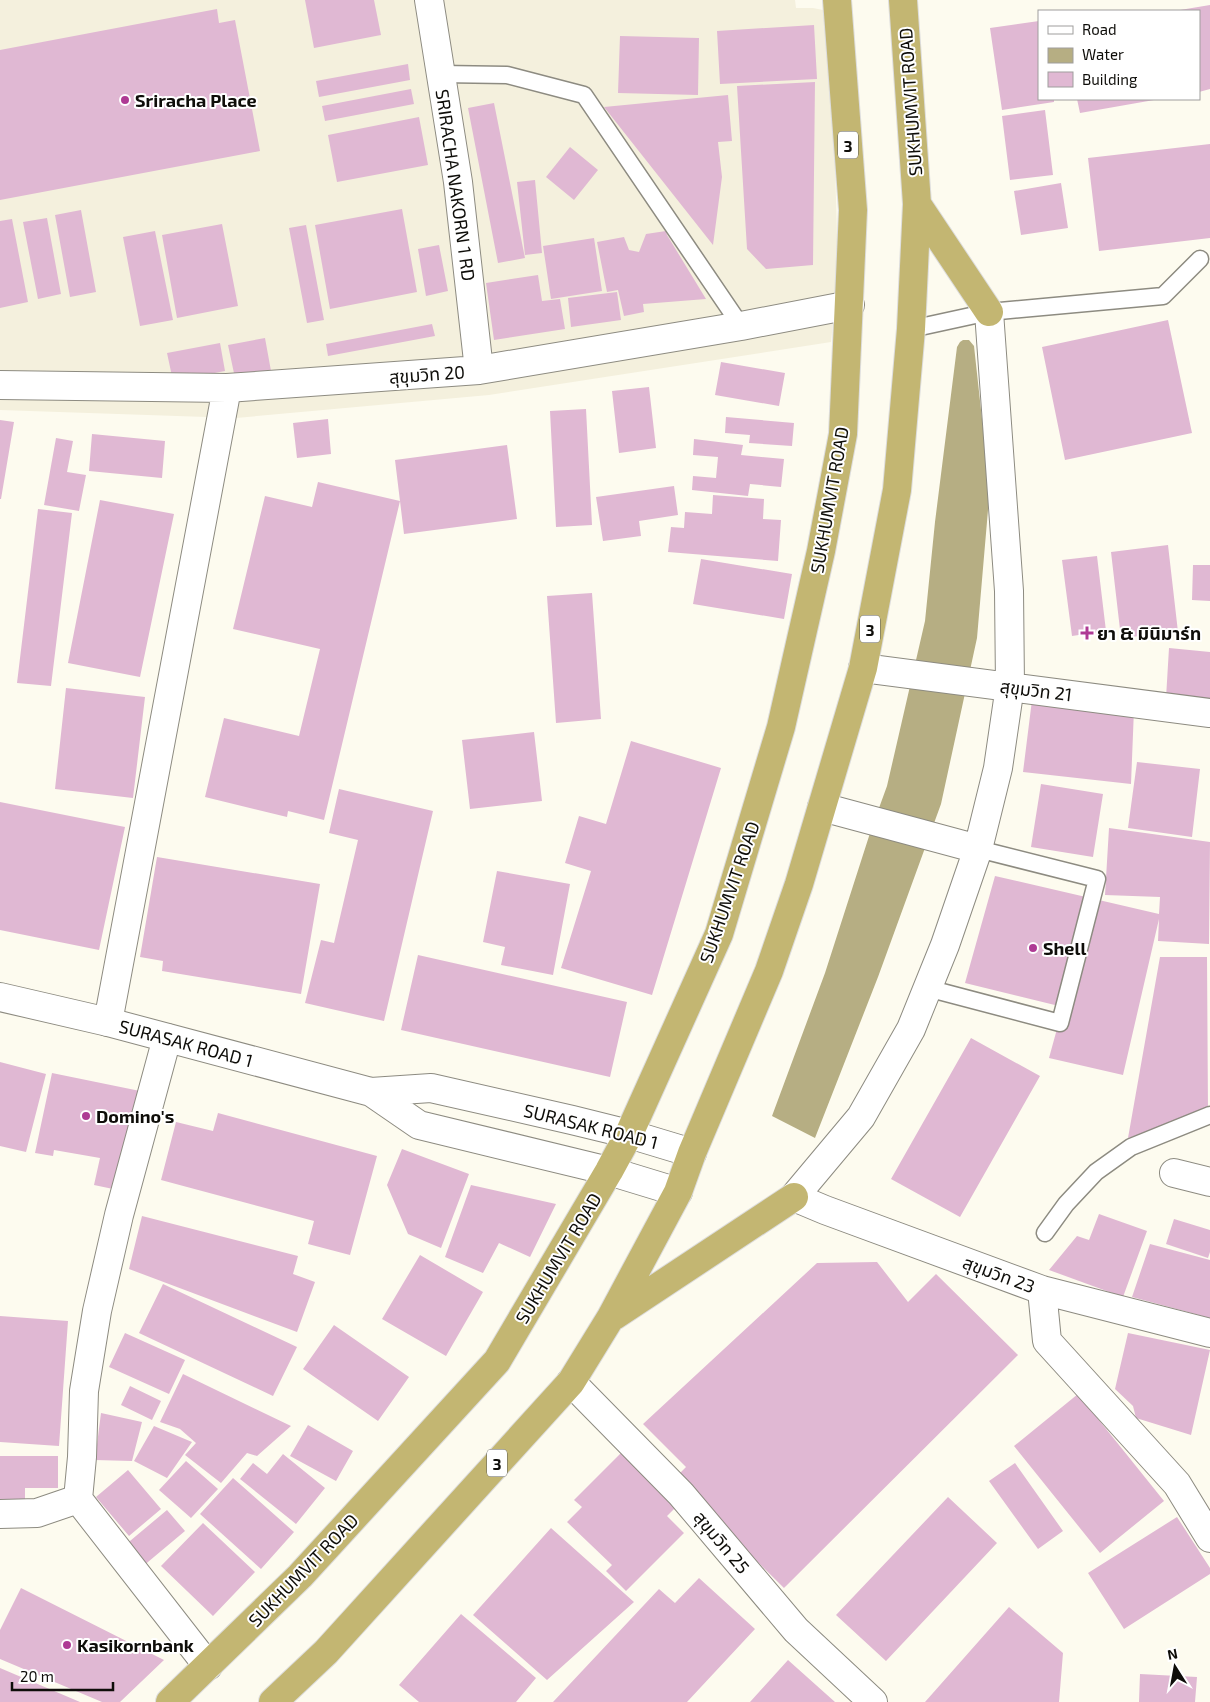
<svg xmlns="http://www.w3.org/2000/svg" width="1210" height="1702" viewBox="0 0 1210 1702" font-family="'Exo 2','Noto Sans Thai',sans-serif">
  <rect width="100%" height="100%" fill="#fdfbef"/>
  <!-- built -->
  <path fill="#f4f0dd" d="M 0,0 L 795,0 L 796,8 L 813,8 L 823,10 L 831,16 L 838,273 L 831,342 L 489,395 L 236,418 L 0,410 Z"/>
  <!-- water -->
  <path fill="#b6ae83" d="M 963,340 L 969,340 L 974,346 L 988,474 L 988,510 L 977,638 L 941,804 L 878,977 L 815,1138 L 772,1116 L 825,973 L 871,830 L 887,786 L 925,621 L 935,522 L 957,347 L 960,342 Z"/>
  <!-- building -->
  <path fill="#e0b8d3" d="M 305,0 L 374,0 L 381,35 L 314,48 Z
    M 1210,5 L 1210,89 L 1199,92 L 1199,11 L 1180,10 Z
    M 217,9 L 219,23 L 235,20 L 260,151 L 0,200 L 0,50 Z
    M 1039,21 L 1039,99 L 1054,99 L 1054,102 L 1002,110 L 990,28 Z
    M 814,25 L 817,79 L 720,84 L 717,31 Z
    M 620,36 L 699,38 L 698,95 L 618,93 Z
    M 408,64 L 410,80 L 319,97 L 316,81 Z
    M 815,82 L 813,265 L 766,269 L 747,249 L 737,86 Z
    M 411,89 L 414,104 L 325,121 L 322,106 Z
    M 728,95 L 732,141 L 718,142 L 722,177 L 713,245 L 604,107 Z
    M 1077,99 L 1154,99 L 1154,100 L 1080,113 Z
    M 494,103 L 525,258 L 498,263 L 468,108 Z
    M 1045,110 L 1053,175 L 1010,180 L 1002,116 Z
    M 419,117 L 428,165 L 337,182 L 328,135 Z
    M 1210,144 L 1210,238 L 1099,251 L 1088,158 Z
    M 570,147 L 598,170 L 574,200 L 546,177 Z
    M 535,180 L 542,253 L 525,255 L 517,182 Z
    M 1061,183 L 1068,228 L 1021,235 L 1014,191 Z
    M 402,209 L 417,292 L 330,309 L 315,225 Z
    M 81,210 L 96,292 L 70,297 L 55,215 Z
    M 47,218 L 61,294 L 38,299 L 23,222 Z
    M 12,219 L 28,302 L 0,308 L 0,221 Z
    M 222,224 L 238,306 L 177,318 L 162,235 Z
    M 306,225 L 324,320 L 307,323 L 289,228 Z
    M 155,231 L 173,320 L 140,326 L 123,237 Z
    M 666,231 L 667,235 L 706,299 L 643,304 L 644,312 L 624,316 L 618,290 L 607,292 L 597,242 L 624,237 L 629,250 L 639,252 L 646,234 Z
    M 594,238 L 602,291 L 551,299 L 543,246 Z
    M 439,245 L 448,291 L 426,296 L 418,249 Z
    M 538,275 L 542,301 L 560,299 L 565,329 L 494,340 L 486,283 Z
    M 617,292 L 621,320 L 571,327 L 568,298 Z
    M 1168,320 L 1192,433 L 1065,460 L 1042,347 Z
    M 432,324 L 435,336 L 328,356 L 326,344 Z
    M 265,338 L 271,371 L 235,378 L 228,345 Z
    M 220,343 L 225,371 L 173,381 L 167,353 Z
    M 721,362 L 785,373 L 779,406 L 715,395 Z
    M 649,387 L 656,448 L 619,453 L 612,391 Z
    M 586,409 L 592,525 L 556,527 L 550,411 Z
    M 726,417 L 794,423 L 792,446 L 749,443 L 750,435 L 725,433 Z
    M 328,419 L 331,454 L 297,458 L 293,423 Z
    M 0,420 L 14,422 L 1,499 L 0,499 Z
    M 92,434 L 165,441 L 162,478 L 89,471 Z
    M 56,438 L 73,441 L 67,472 L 86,475 L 79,511 L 44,505 Z
    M 694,439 L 743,445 L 741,455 L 784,459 L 781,487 L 750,484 L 748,496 L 692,490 L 693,476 L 716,478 L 718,457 L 693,455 Z
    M 507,445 L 517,519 L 404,534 L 395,460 Z
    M 318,482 L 400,501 L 324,820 L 288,811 L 287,817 L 205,797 L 224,718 L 299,736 L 320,649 L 233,629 L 265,496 L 312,507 Z
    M 674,486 L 678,515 L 639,521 L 641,536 L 603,541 L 596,497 Z
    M 713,495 L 764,499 L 763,519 L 781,520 L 778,561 L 668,552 L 671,527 L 684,528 L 685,512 L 712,514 Z
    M 100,500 L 174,514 L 140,677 L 68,663 Z
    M 38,509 L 72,513 L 51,686 L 17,683 Z
    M 1168,545 L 1178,632 L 1121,638 L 1111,552 Z
    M 1097,556 L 1106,631 L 1072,636 L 1062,560 Z
    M 701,559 L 792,574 L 784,619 L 693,604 Z
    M 1193,565 L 1210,565 L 1210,601 L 1192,600 Z
    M 592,593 L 601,719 L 556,723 L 547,596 Z
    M 1169,648 L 1210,652 L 1210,704 L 1166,698 Z
    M 66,688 L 145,697 L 133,798 L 55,789 Z
    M 1032,700 L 1134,709 L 1131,784 L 1023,772 Z
    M 534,732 L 542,801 L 470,809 L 462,740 Z
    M 631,741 L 721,768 L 652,995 L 561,968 L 591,871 L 565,863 L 579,816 L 606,824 Z
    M 1137,762 L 1200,769 L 1192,837 L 1128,828 Z
    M 1041,784 L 1103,794 L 1093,857 L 1031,847 Z
    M 339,789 L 433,811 L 384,1021 L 305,1003 L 321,940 L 334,943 L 358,840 L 329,833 Z
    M 0,802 L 125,827 L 99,950 L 0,930 Z
    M 1109,828 L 1210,842 L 1209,944 L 1158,941 L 1159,919 L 1123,1075 L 1049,1058 L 1063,1007 L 965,983 L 995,876 L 1159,914 L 1160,897 L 1105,895 Z
    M 157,857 L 320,884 L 301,994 L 162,971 L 163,961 L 140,957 Z
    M 497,871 L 570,884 L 553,975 L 501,965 L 505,947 L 483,942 Z
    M 418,955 L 627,1002 L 610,1077 L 401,1030 Z
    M 1160,957 L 1207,957 L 1208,1113 L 1128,1138 Z
    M 971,1038 L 1040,1076 L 960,1217 L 891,1179 Z
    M 0,1062 L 46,1074 L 26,1152 L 0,1146 Z
    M 52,1073 L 140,1091 L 113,1189 L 94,1185 L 100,1158 L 54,1150 L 53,1156 L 35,1153 Z
    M 218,1113 L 377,1156 L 350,1255 L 308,1244 L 314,1221 L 161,1180 L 176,1122 L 213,1131 Z
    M 402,1149 L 469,1174 L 441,1248 L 408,1234 L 387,1185 Z
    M 471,1185 L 556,1204 L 530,1257 L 499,1243 L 483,1273 L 445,1257 Z
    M 1099,1214 L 1147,1231 L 1123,1297 L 1049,1270 L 1077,1236 L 1089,1240 Z
    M 142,1216 L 298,1256 L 293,1274 L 315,1282 L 297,1332 L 129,1269 Z
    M 1174,1219 L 1210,1230 L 1210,1252 L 1208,1258 L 1166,1244 Z
    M 1150,1244 L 1210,1260 L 1210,1318 L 1132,1297 Z
    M 420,1255 L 483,1292 L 446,1356 L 382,1319 Z
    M 877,1262 L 908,1302 L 936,1274 L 1018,1355 L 784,1588 L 674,1479 L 686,1467 L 643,1424 L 817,1263 Z
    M 163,1284 L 297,1347 L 273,1396 L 139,1333 Z
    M 0,1316 L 68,1321 L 59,1446 L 0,1442 Z
    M 334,1325 L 409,1377 L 378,1421 L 303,1369 Z
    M 125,1333 L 185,1360 L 169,1394 L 109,1367 Z
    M 1128,1333 L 1210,1350 L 1191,1435 L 1136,1418 L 1133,1406 L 1115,1389 Z
    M 183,1374 L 291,1426 L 257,1456 L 247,1453 L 221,1483 L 185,1455 L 196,1443 L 180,1429 L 160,1422 Z
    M 130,1386 L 161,1401 L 152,1420 L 121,1405 Z
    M 1078,1394 L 1164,1501 L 1100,1553 L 1014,1446 Z
    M 101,1413 L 142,1422 L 132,1461 L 95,1460 Z
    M 308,1425 L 353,1451 L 336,1481 L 290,1456 Z
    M 154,1426 L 192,1442 L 167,1478 L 134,1461 Z
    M 624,1450 L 679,1504 L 667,1516 L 684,1533 L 626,1591 L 606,1571 L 612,1565 L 567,1522 L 582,1507 L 574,1500 Z
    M 283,1454 L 325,1488 L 296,1524 L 240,1479 L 253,1463 L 267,1474 Z
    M 0,1456 L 58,1456 L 58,1488 L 25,1488 L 25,1508 L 0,1508 Z
    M 186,1461 L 218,1489 L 191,1518 L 159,1490 Z
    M 1015,1463 L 1063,1531 L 1038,1549 L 989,1481 Z
    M 128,1470 L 161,1509 L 129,1536 L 96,1497 Z
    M 233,1478 L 294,1532 L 261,1569 L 200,1514 Z
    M 948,1497 L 997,1543 L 886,1661 L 836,1615 Z
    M 167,1510 L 185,1531 L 142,1567 L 124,1546 Z
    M 1177,1517 L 1210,1568 L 1210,1574 L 1124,1629 L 1088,1573 Z
    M 203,1523 L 255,1572 L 213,1616 L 161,1566 Z
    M 551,1528 L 634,1602 L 547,1680 L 473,1615 Z
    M 699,1578 L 755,1629 L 687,1702 L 553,1702 L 659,1589 L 675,1603 Z
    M 21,1588 L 164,1660 L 120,1702 L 102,1702 L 0,1659 L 0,1630 Z
    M 1009,1607 L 1063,1653 L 1059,1702 L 925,1702 Z
    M 461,1614 L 536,1678 L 516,1702 L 419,1702 L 399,1685 Z
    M 788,1660 L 835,1702 L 750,1702 Z
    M 0,1668 L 80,1702 L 0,1702 Z
    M 1140,1674 L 1197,1677 L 1195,1702 L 1139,1702 Z"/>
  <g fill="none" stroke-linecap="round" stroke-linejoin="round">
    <!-- service casing -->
    <g stroke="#8d8b81" stroke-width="19">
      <path id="service" d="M 441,74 L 507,75 L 584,95 L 741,326
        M 911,329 L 989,312 L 1163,296 L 1200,259
        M 927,988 L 1060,1023 L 1097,879 L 978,849
        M 1045,1233 L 1066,1204 L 1096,1172 L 1131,1147 L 1210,1115"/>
    </g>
    <!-- minor casing -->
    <g stroke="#8d8b81" stroke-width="30">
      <path id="minor" d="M 429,0 L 458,182 L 479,370
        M 989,312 L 1009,591 L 1010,686 L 998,768 L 978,849 L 945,945 L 911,1029 L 861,1117 L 794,1197 L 825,1210 L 1042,1290 L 1210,1333
        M 0,385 L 227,388 L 479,370 L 741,326 L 850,305
        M 863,668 L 1210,713
        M 822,807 L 978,849
        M 108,1022 L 227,388
        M 1174,1173 L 1210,1182
        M 1042,1290 L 1047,1341 L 1177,1484 L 1210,1538
        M 571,1382 L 681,1494 L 796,1630 L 873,1702
        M 78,1499 L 208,1666
        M 0,1514 L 37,1513 L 78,1499 L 82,1457 L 84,1391 L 97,1311 L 119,1215 L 167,1038"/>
    </g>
    <!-- tertiary casing -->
    <g stroke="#8d8b81" stroke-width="30">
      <path id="tertiary" d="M 0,997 L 108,1022 L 371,1092 L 431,1088 L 572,1120 L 629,1134 L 692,1153
        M 371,1092 L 419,1125 L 609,1171 L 678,1192"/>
    </g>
    <!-- trunk casing -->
    <g stroke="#ddd" stroke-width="30">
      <path id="trunk" d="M 917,204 L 989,312
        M 614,1316 L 794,1197
        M 170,1702 L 300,1576 L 497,1361 L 609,1171 L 629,1134 L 719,934 L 781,727 L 821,551 L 843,434 L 853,210 L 837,0
        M 273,1702 L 326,1652 L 571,1382 L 611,1317 L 678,1192 L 692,1153 L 769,971 L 799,884 L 863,668 L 897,490 L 911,329 L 917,204 L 903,0"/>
    </g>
    <!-- service -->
    <use href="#service" stroke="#fff" stroke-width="16"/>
    <!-- minor -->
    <use href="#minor" stroke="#fff" stroke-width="28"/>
    <!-- tertiary -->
    <use href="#tertiary" stroke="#fff" stroke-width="28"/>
    <!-- trunk -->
    <use href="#trunk" stroke="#c3b672" stroke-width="28"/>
  </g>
  <!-- markers -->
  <g fill="#ae3a94" stroke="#fff" stroke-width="2">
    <circle cx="125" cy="100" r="5"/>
    <path d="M1084.5 625.5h5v5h5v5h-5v5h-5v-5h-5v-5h5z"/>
    <circle cx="1033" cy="948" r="5"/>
    <circle cx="86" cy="1116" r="5"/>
    <circle cx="67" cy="1645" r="5"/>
  </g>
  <g text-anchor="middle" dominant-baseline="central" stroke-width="4" stroke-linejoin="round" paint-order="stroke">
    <!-- shield labels -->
    <g fill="#fff" stroke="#565653" stroke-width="1">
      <rect x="838" y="131.5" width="20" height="27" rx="4"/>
      <rect x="860" y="615.5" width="20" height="27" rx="4"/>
      <rect x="487" y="1449.5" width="20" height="27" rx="4"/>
    </g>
    <g font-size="16" font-weight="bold" fill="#0e0d09">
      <text x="848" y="145">3</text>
      <text x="870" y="629">3</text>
      <text x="497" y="1463">3</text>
    </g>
    <!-- poi labels -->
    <g font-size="18" font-weight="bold" fill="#0e0d09" stroke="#fff" text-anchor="start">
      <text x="135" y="100">Sriracha Place</text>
      <text x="1097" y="633">ยา &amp; มินิมาร์ท</text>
      <text x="1043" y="948">Shell</text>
      <text x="96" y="1116">Domino's</text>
      <text x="77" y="1645">Kasikornbank</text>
    </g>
    <!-- street labels -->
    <g font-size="18" fill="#0e0d09" stroke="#fff">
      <text transform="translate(910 102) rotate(-94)">SUKHUMVIT ROAD</text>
      <text transform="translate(456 185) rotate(82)">SRIRACHA NAKORN 1 RD</text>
      <text transform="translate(427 374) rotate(-4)">สุขุมวิท 20</text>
      <text transform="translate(829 500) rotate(-80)">SUKHUMVIT ROAD</text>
      <text transform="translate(1036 690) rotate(7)">สุขุมวิท 21</text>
      <text transform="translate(729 892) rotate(-71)">SUKHUMVIT ROAD</text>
      <text transform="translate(186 1043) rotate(15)">SURASAK ROAD 1</text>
      <text transform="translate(591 1126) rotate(14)">SURASAK ROAD 1</text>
      <text transform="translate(558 1258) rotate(-59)">SUKHUMVIT ROAD</text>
      <text transform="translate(999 1274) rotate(20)">สุขุมวิท 23</text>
      <text transform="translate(722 1542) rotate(50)">สุขุมวิท 25</text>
      <text transform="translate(303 1570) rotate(-46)">SUKHUMVIT ROAD</text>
    </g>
  </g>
  <!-- legend -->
  <rect x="1038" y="10" width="162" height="90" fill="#ffffff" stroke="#9f9e9d"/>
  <rect x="1048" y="26" width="25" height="8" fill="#ffffff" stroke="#9f9e9d"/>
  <text x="1082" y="35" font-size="15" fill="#0e0d09">Road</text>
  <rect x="1048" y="48" width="25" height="15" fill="#b6ae83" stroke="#9f9e9d"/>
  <text x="1082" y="60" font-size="15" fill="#0e0d09">Water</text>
  <rect x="1048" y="72" width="25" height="15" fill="#e0b8d3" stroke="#9f9e9d"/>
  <text x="1082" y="85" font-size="15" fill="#0e0d09">Building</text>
  <!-- north arrow -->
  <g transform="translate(1175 1667) rotate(349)" stroke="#ffffff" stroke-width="4" paint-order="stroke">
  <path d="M0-4L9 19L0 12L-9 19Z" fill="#0e0d09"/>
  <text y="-8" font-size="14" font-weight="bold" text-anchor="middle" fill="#0e0d09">N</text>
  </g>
  <!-- scale -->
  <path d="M12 1682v8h101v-8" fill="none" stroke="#0e0d09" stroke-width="2.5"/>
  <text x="20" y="1682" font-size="15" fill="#0e0d09" stroke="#ffffff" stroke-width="4" paint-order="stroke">20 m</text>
</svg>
